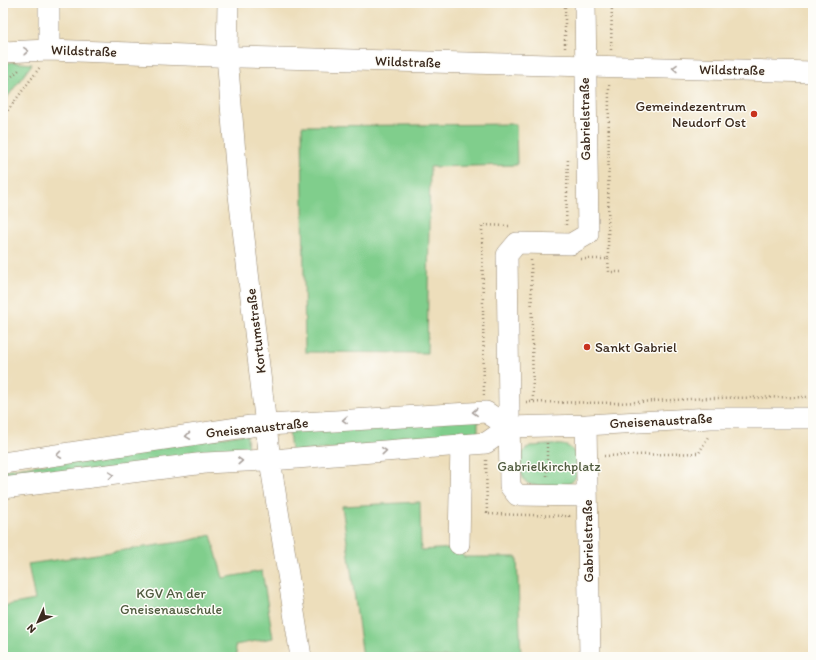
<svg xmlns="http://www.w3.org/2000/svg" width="816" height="660" viewBox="0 0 816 660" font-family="Itim,sans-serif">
  <rect width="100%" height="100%" fill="#fdfcf7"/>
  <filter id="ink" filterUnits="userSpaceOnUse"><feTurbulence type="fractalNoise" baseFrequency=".025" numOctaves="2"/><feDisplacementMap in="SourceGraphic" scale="8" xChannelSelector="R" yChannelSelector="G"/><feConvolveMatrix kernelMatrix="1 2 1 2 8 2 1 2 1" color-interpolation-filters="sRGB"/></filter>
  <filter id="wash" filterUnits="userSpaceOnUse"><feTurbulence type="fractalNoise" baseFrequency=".012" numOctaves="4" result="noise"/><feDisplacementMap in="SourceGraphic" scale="16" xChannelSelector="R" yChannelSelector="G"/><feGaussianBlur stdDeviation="0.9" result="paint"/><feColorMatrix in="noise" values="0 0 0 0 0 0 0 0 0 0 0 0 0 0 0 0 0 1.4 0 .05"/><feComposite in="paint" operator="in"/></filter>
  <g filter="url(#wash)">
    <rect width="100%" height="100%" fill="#eddebb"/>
    <!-- green -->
    <path fill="#80ce8c" stroke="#5e7c55" d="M 11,62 L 32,64 L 3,103 L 3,64 Z
      M 516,124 L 517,165 L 430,167 L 427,353 L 305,352 L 302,126 Z
      M 478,418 L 478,437 L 291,452 L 289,430 Z
      M 247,434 L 248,454 L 3,482 L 3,470 Z
      M 530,446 C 541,446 557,443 567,446 C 581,452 582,483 565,485 C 558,486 535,487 529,484 C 520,480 518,461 522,454 C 524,450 527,448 530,446 Z
      M 420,502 L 421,550 L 456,548 L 464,557 L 517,557 L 521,657 L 363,657 L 342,506 Z
      M 211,535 L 223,578 L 262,571 L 273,638 L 235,645 L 237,657 L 3,657 L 3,606 L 35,600 L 28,564 L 187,541 Z"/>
  </g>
  <g filter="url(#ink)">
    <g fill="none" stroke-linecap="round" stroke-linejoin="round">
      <!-- minor casing -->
      <g stroke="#94846c" stroke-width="22">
        <path id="minor" d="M 228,3 L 227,56 L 237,178 L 270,460 L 301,657
          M 585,3 L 588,234 L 571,244 L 517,243 L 507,255 L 510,486 L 517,495 L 587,496
          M 49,50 L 49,3
          M 3,52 L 49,50 L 241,57 L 813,72
          M 586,425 L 590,657
          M 3,463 L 251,426 L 486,412 L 509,427
          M 3,488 L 205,463 L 284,459 L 486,443 L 509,427 L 586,425 L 711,418 L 813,418
          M 459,544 L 461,444"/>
      </g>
      <!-- path -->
      <path stroke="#94846c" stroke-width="2.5" stroke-dasharray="1 3" stroke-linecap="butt" d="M 565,48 L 565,3
        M 611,50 L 612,3
        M 3,84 L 19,70
        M 3,117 L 40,67
        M 566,225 L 568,157
        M 581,259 L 608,259 L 609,83
        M 608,259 L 609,272 L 622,272
        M 531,260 L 533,403
        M 484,395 L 482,225 L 510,226
        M 526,402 L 619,403 L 709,398 L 813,397
        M 547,443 L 547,478
        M 604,456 L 699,453 L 709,435
        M 486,460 L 487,514 L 569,516 L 569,519
        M 527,467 L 570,466"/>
      <!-- minor -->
      <use href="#minor" stroke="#fff" stroke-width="21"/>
    </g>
    <!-- one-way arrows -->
    <defs><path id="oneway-chevron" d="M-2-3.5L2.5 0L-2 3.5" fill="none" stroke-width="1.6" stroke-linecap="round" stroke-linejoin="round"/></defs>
    <g stroke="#a79f9a">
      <use href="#oneway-chevron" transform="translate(26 51) rotate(-3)"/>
      <use href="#oneway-chevron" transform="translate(675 68) rotate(-179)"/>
      <use href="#oneway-chevron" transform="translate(475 412) rotate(177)"/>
      <use href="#oneway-chevron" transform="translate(345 420) rotate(177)"/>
      <use href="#oneway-chevron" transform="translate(188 436) rotate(172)"/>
      <use href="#oneway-chevron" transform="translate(384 451) rotate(-5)"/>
      <use href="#oneway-chevron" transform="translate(59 455) rotate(172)"/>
      <use href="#oneway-chevron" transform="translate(240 461) rotate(-3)"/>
      <use href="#oneway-chevron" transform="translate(111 475) rotate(-7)"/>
    </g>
  </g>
  <!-- markers -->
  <g fill="#c8321e" stroke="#fdfcf7" stroke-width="1.5">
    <circle cx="754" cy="114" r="4"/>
    <circle cx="587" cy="347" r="4"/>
  </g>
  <g text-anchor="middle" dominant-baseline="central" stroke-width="3" stroke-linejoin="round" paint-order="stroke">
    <!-- street labels -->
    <g font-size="14" fill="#3b2a1e" stroke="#fdfcf7">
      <text transform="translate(84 51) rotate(2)">Wildstraße</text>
      <text transform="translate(408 62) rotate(2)">Wildstraße</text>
      <text transform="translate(732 70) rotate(1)">Wildstraße</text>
      <text transform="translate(585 119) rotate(-91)">Gabrielstraße</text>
      <text transform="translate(256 331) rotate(-97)">Kortumstraße</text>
      <text transform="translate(661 421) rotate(-3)">Gneisenaustraße</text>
      <text transform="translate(257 428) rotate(-6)">Gneisenaustraße</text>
      <text transform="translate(588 541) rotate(-91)">Gabrielstraße</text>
    </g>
    <!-- poi labels -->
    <g font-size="14" fill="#3b2a1e" stroke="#fdfcf7" text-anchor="end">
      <text x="746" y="106">Gemeindezentrum<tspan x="746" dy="16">Neudorf Ost</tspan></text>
      <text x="595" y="347" text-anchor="start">Sankt Gabriel</text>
    </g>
    <!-- park labels -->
    <g font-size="14" fill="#505b3f" stroke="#fdfcf7">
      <text x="549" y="466">Gabrielkirchplatz</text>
      <text x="171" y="593">KGV An der<tspan x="171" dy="16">Gneisenauschule</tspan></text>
    </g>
  </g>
  <!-- margin -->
  <rect width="816" height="660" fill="none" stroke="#fdfcf7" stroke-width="16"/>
  <!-- north arrow -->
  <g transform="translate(38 622) rotate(225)" stroke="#fdfcf7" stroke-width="3" paint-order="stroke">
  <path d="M0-3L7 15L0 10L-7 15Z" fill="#3b2a1e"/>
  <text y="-6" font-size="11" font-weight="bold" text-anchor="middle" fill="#3b2a1e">N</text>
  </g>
</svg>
